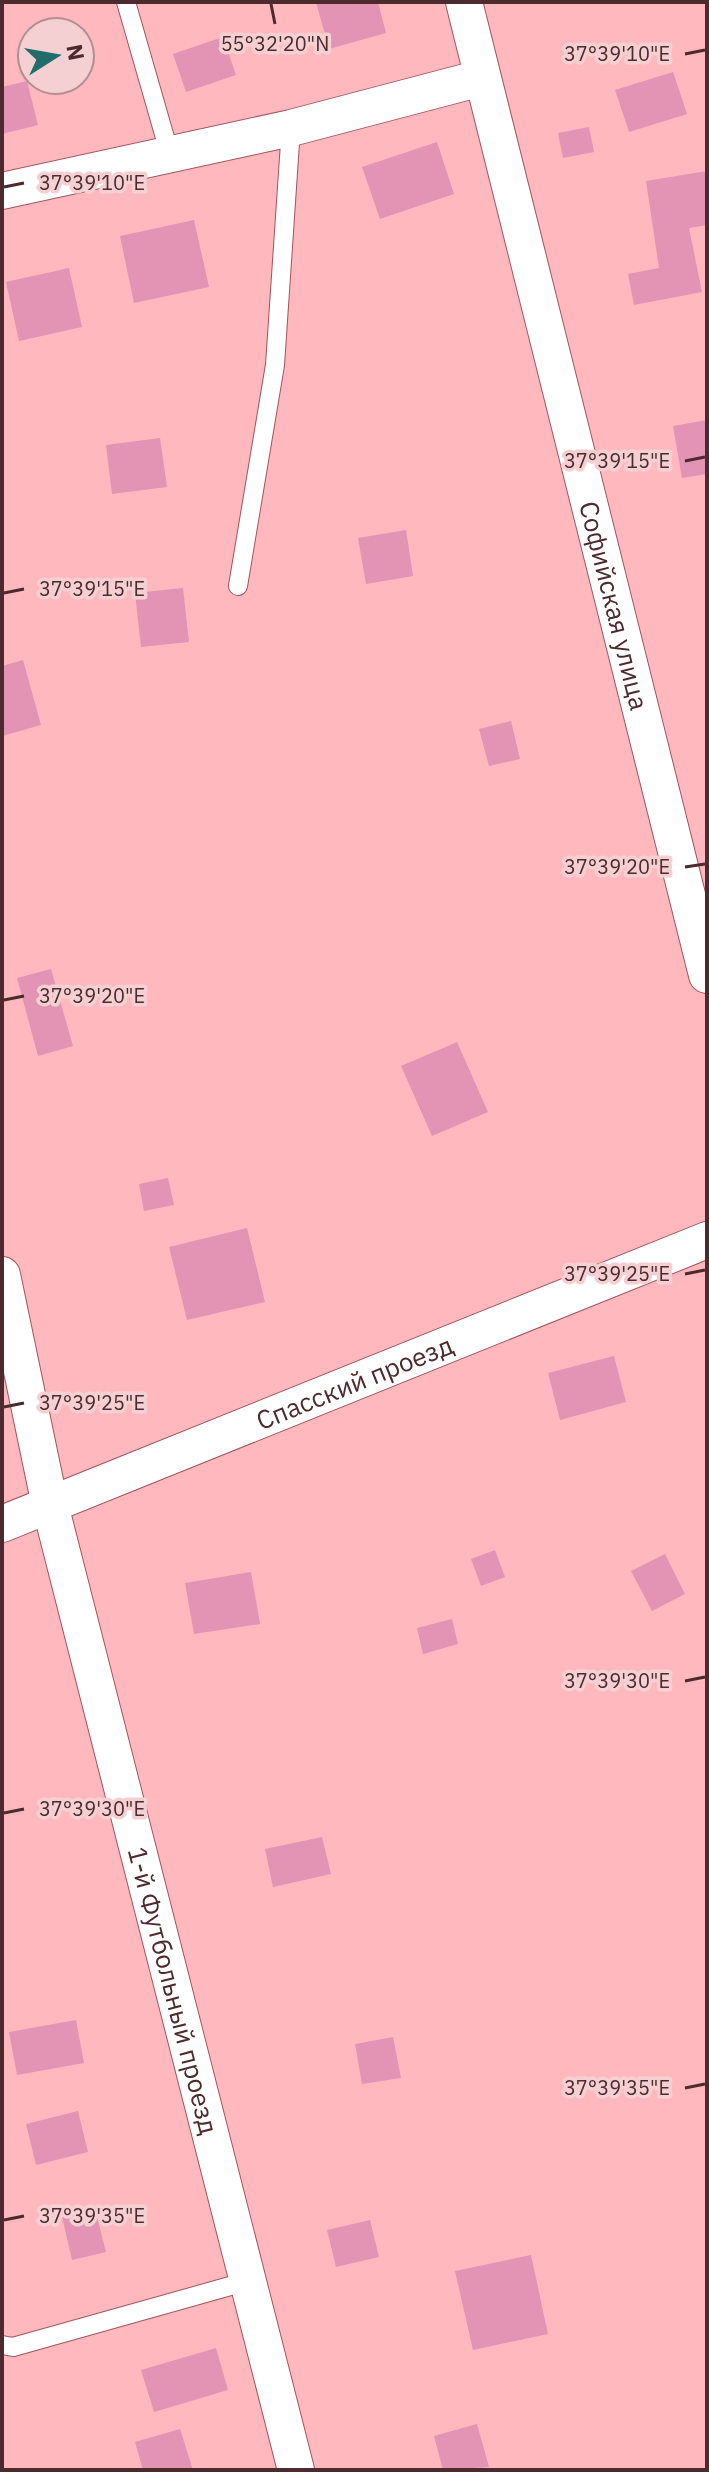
<svg xmlns="http://www.w3.org/2000/svg" width="709" height="2472" viewBox="0 0 709 2472" font-family="'IBM Plex Sans',sans-serif">
  <rect width="100%" height="100%" fill="#feb8be"/>
  <!-- building -->
  <path fill="#e394b5" d="M 316,2 L 378,2 L 386,33 L 329,49 Z
    M 223,37 L 236,75 L 186,92 L 173,54 Z
    M 673,72 L 687,114 L 629,132 L 615,90 Z
    M 27,81 L 38,125 L 2,134 L 2,87 Z
    M 589,127 L 594,152 L 563,158 L 558,133 Z
    M 437,142 L 454,194 L 380,219 L 362,167 Z
    M 707,171 L 707,225 L 689,228 L 702,292 L 634,305 L 628,274 L 659,268 L 646,181 Z
    M 194,220 L 209,287 L 134,303 L 120,236 Z
    M 69,268 L 82,327 L 19,341 L 6,282 Z
    M 707,420 L 707,474 L 682,478 L 673,426 Z
    M 160,438 L 167,487 L 112,494 L 106,445 Z
    M 406,530 L 413,576 L 366,584 L 358,538 Z
    M 183,588 L 189,642 L 141,647 L 135,593 Z
    M 23,660 L 41,725 L 2,736 L 2,666 Z
    M 511,721 L 520,759 L 489,766 L 479,729 Z
    M 51,969 L 73,1046 L 38,1056 L 17,978 Z
    M 457,1042 L 488,1112 L 432,1136 L 401,1066 Z
    M 168,1178 L 174,1205 L 144,1211 L 139,1184 Z
    M 247,1228 L 265,1302 L 187,1320 L 169,1247 Z
    M 614,1356 L 626,1402 L 560,1420 L 548,1373 Z
    M 495,1550 L 505,1577 L 481,1586 L 471,1559 Z
    M 665,1554 L 685,1594 L 652,1611 L 631,1571 Z
    M 251,1572 L 260,1624 L 194,1634 L 185,1583 Z
    M 452,1619 L 458,1644 L 423,1654 L 417,1628 Z
    M 322,1837 L 331,1874 L 273,1887 L 265,1849 Z
    M 76,2020 L 84,2063 L 17,2075 L 9,2032 Z
    M 393,2037 L 401,2078 L 362,2084 L 355,2044 Z
    M 78,2111 L 88,2152 L 36,2165 L 26,2124 Z
    M 95,2209 L 106,2252 L 72,2260 L 62,2217 Z
    M 370,2220 L 379,2257 L 336,2267 L 327,2230 Z
    M 531,2255 L 548,2334 L 473,2350 L 455,2271 Z
    M 216,2348 L 228,2390 L 154,2412 L 141,2370 Z
    M 477,2424 L 489,2467 L 443,2470 L 434,2436 Z
    M 180,2429 L 193,2470 L 143,2470 L 135,2442 Z"/>
  <g fill="none" stroke-linecap="round" stroke-linejoin="round">
    <!-- lane casing -->
    <g stroke="#a2555e" stroke-width="20">
      <path id="lane" d="M 126,2 L 170,155
        M 238,586 L 275,365 L 291,128
        M 2,2345 L 13,2347 L 248,2281"/>
    </g>
    <!-- street casing -->
    <g stroke="#a2555e" stroke-width="38">
      <g id="street">
        <path id="s1" d="M 464,2 L 707,975"/>
        <path d="M 2,191 L 291,128 L 481,78"/>
        <path id="s2" d="M 2,1275 L 50,1505 L 296,2470"/>
        <path id="s3" d="M 2,1524 L 707,1240"/>
      </g>
    </g>
    <!-- lane -->
    <use href="#lane" stroke="#fff" stroke-width="18"/>
    <!-- street -->
    <use href="#street" stroke="#fff" stroke-width="36"/>
  </g>
  <!-- ticks -->
  <path fill="none" stroke="#4c2a2d" stroke-width="3" d="M 271,4 L 275,24M 685,54 L 705,50M 4,187 L 24,183M 685,461 L 705,457M 4,593 L 24,589M 685,867 L 705,864M 4,1000 L 24,996M 685,1274 L 705,1270M 4,1407 L 24,1403M 685,1681 L 705,1677M 4,1813 L 24,1809M 685,2088 L 705,2084M 4,2220 L 24,2216"/>
  <g text-anchor="middle" dominant-baseline="central" stroke-width="7" stroke-linejoin="round" paint-order="stroke">
    <!-- street labels -->
    <g font-size="26" fill="#4c2a2d" stroke="#f5d0d2">
      <text stroke="none"><textPath href="#s1" startOffset="622">Софийская улица</textPath></text>
      <text stroke="none"><textPath href="#s3" startOffset="380">Спасский проезд</textPath></text>
      <text stroke="none"><textPath href="#s2" startOffset="736">1-й Футбольный проезд</textPath></text>
    </g>
  </g>
  <g font-size="20" text-anchor="middle" fill="#4c2a2d" stroke="#f5d0d2" stroke-width="7" stroke-linejoin="round" paint-order="stroke">
    <text x="275" y="51">55°32'20"N</text>
    <text x="617" y="61">37°39'10"E</text>
    <text x="92" y="190">37°39'10"E</text>
    <text x="617" y="468">37°39'15"E</text>
    <text x="92" y="596">37°39'15"E</text>
    <text x="617" y="874">37°39'20"E</text>
    <text x="92" y="1003">37°39'20"E</text>
    <text x="617" y="1281">37°39'25"E</text>
    <text x="92" y="1410">37°39'25"E</text>
    <text x="617" y="1688">37°39'30"E</text>
    <text x="92" y="1816">37°39'30"E</text>
    <text x="617" y="2095">37°39'35"E</text>
    <text x="92" y="2223">37°39'35"E</text>
  </g>
  <!-- border -->
  <rect width="709" height="2472" fill="none" stroke="#4c2a2d" stroke-width="8"/>
  <!-- north arrow -->
  <g transform="translate(56 56) rotate(79)"><circle r="38" fill="#f5d0d2" stroke="#b18e90" stroke-width="2"/>
  <path d="M0-6L14 30L0 20L-14 30Z" fill="#216d6c"/>
  <text y="-12" font-size="22" font-weight="bold" text-anchor="middle" fill="#4c2a2d">N</text>
  </g>
</svg>
